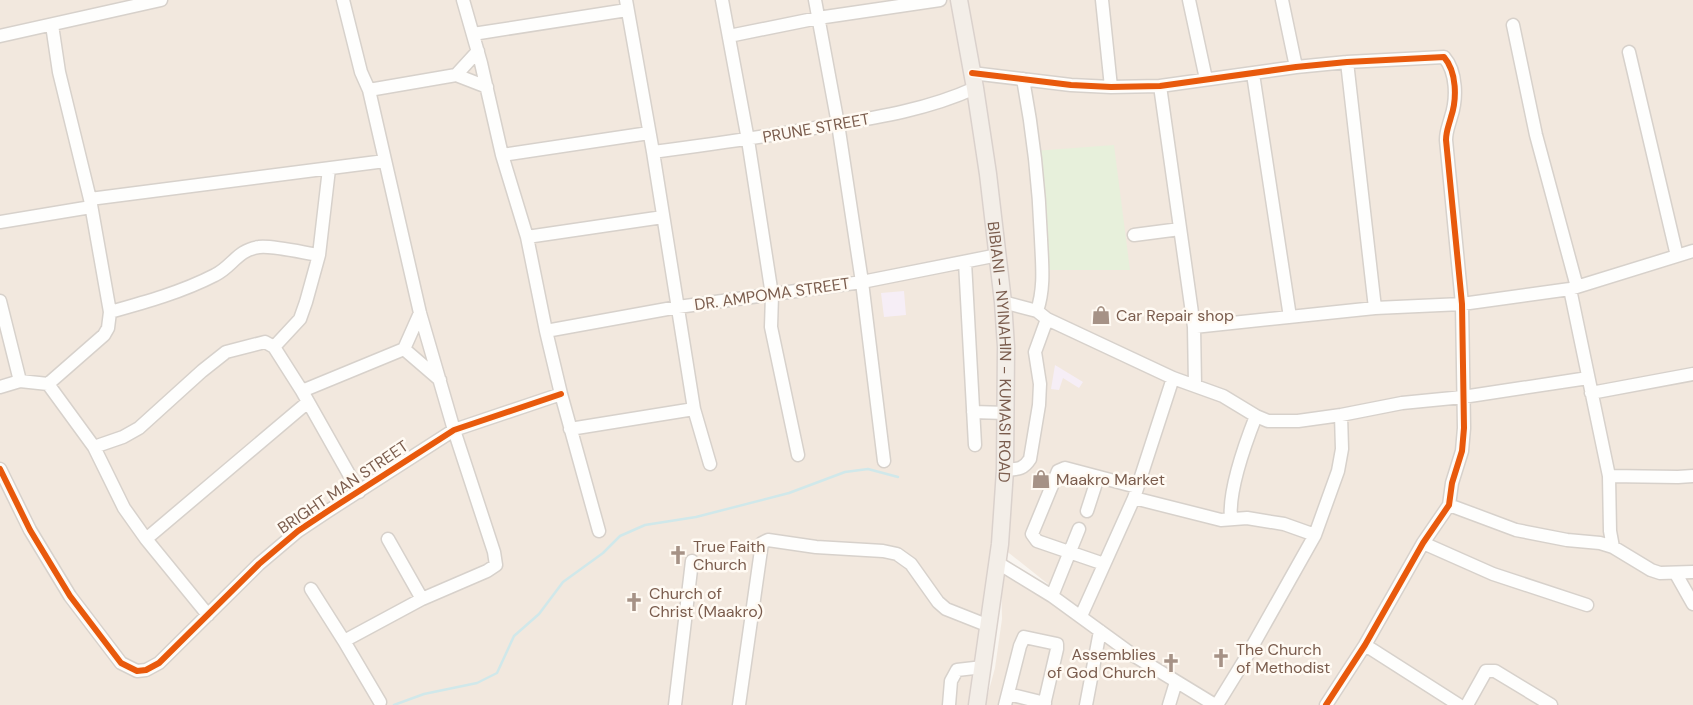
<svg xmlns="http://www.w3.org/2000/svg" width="1693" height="705" viewBox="0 0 1693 705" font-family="'DM Sans',sans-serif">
  <rect width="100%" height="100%" fill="#f9f5f0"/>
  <!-- residential -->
  <path fill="#f2e8de" d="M 0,0 L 954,0 L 982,168 L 995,292 L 999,421 L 993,528 L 983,659 L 974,705 L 0,705 Z
    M 964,0 L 1693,0 L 1693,705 L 1227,705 L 1189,683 L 1102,627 L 1004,549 L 1012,444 Z
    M 1001,574 L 1045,598 L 1205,705 L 985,705 L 995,668 L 1002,619 Z"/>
  <!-- education -->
  <path fill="#f6eef6" d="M 904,291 L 906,315 L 884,317 L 881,293 Z
    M 1055,365 L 1083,382 L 1079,388 L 1063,378 L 1059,390 L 1051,389 Z"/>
  <!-- green -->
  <path fill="#e7f0db" d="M 1114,145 L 1130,270 L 1042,270 L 1034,151 Z"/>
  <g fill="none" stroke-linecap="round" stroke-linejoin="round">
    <!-- stream -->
    <path stroke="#d0e8ea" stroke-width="2.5" d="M 394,705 L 424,694 L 477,683 L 497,673 L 514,636 L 539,614 L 563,582 L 603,553 L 620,536 L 645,525 L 696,517 L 789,493 L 845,472 L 868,469 L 898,477"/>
    <!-- minor casing -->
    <g stroke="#d7d1cb" stroke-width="15">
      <path id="minor" d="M 343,0 L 361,72 L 369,90 L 420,313 L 454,430 L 494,552 L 496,565 L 487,571 L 422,599 L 344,641
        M 463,0 L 481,63 L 502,155 L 527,237 L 546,331 L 561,394 L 599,531
        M 626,0 L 653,152 L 694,409 L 710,464
        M 722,0 L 748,140 L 772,295 L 771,327 L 798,455
        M 815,0 L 838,124 L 862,282 L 884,461
        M 1102,0 L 1111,87
        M 1189,0 L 1206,79
        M 1282,0 L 1296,67
        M 1513,25 L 1536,135 L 1577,287
        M 473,34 L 627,10
        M 0,36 L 161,0
        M 729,36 L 818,18 L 940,0
        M 1629,52 L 1677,256
        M 1347,62 L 1375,308
        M 972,73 L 1071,85 L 1111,87 L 1160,86 L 1296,67 L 1347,62 L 1444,57 C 1457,72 1457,99 1451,117 C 1449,125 1446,131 1446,140 L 1462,304 L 1464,428 L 1462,451 L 1452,483 L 1449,505 L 1423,543 L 1365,645 L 1326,705
        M 1253,74 L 1290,317
        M 456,75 L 478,51
        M 1023,79 C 1033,132 1039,185 1041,239 C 1042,264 1045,287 1037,311
        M 1160,86 L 1194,327 L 1195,385
        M 369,90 L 456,75 L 487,87
        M 653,152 C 713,144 772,136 831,125 C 880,117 929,109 975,88
        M 502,155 L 649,133
        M 90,199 L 385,161
        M 0,222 L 91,207
        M 1134,235 L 1180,229
        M 527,237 L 663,217
        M 965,262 L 975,445
        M 1570,289 L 1609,476 L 1610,531 L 1613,547
        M 0,301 L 20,381
        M 1003,302 L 1037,311 L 1047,319 L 1173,378 L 1223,396 L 1256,416 L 1268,421 L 1298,421 L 1341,415 L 1402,403 L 1463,397 L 1588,378
        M 110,312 C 146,302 182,292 215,275 C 232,267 237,250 259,247 C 271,245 305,253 319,255
        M 1194,327 L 1375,308 L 1462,304 L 1570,289 L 1693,251
        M 546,331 L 678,307 L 862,282 L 998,255
        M 274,347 L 300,319 L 306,302 L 319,255 L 329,169
        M 404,349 L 440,380
        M 48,384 L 104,335 L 108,328 L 110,312 L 90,199 L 59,72 L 52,25
        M 0,387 L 20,381 L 48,384 L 94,447 L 124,508 L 146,539 L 208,615
        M 302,391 L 404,349 L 420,313
        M 1591,393 L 1693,374
        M 973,412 L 1006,413
        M 570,429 L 694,409
        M 94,447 L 123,437 L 139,428 L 202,371 L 226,352 L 265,342 L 274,347 L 302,391 L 359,492
        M 0,469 L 30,530 L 70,596 L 121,663 L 137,671 L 146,670 L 159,663 L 259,564 L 298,531 L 328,511 L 454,430 L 561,394
        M 1005,470 C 1017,469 1023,470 1030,459 L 1039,405 L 1040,384 L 1035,352 L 1047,319
        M 1609,476 L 1678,477 L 1693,476
        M 1134,498 L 1221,520 L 1247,518 L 1284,524 L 1315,535
        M 1449,505 L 1516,530 L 1567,540 L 1600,543 L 1613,547 L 1651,570 L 1660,573 L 1693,572
        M 1087,511 L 1098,477
        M 1231,519 C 1228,490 1245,444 1256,416
        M 146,539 L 308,402
        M 388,539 L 422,599
        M 1423,543 L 1493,574 L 1587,605
        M 998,563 L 1052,596 L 1133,655 L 1215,705
        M 1104,564 L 1037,541 L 1032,534 L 1058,471 L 1065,468 L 1137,487
        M 1676,574 L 1693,604
        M 311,589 L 344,641 L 380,702
        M 1052,596 L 1079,529
        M 1081,616 L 1134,498 L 1173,378
        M 1365,645 L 1459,705
        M 1008,694 L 1045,703
        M 675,705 L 692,561
        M 739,705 L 762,543 L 768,540 L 816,547 L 883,551 L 897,554 L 911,564 L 938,602 L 946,609 L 989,626
        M 949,705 L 951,681 L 957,670 L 983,667
        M 1005,705 L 1020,646 L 1024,637 L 1057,644 L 1057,649 L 1044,705
        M 1086,705 L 1100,631
        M 1169,705 L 1176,682
        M 1217,705 L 1244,661 L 1315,535 L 1338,471 L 1342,449 L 1341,415
        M 1467,705 L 1486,671 L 1495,671 L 1551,705"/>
    </g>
    <!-- major casing -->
    <g stroke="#dad1cc" stroke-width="19">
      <g id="major">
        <path id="s1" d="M 959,0 L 975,88 L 988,174 L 1003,302 L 1006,347 L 1005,470 L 1000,544 L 977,705"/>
      </g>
    </g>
    <!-- minor -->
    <use href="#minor" stroke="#fefefd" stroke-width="12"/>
    <!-- major -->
    <use href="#major" stroke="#f3eee8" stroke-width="16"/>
    <!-- cycleway casing -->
    <g stroke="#fffaf3" stroke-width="9">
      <path id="cycleway" d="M 972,73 L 1071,85 L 1111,87 L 1160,86 L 1296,67 L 1347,62 L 1444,57 C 1457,72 1457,99 1451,117 C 1449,125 1446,131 1446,140 L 1462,304 L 1464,428 L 1462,451 L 1452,483 L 1449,505 L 1423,543 L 1365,645 L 1326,705
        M 0,469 L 30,530 L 70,596 L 121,663 L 137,671 L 146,670 L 159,663 L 259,564 L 298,531 L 328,511 L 454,430 L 561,394"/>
    </g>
    <!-- cycleway -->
    <use href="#cycleway" stroke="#e8590c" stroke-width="6"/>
  </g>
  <!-- icons -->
  <defs>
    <g id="shop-bare" transform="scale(1.5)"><path d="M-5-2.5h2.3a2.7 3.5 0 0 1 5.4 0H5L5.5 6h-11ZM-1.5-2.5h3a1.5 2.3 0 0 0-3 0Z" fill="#a69286" stroke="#fffaf3" stroke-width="2.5" paint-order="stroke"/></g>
    <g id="church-bare" transform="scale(1.5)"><path d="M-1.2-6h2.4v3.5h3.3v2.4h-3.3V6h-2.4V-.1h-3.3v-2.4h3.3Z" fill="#a69286" stroke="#fffaf3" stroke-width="2.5" paint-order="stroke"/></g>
  </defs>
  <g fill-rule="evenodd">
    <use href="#shop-bare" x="1101" y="315"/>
    <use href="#shop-bare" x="1041" y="479"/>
    <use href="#church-bare" x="678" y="555"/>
    <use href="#church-bare" x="634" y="602"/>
    <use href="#church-bare" x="1221" y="658"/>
    <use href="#church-bare" x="1171" y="663"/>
  </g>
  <g text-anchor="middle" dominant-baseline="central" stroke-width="5" stroke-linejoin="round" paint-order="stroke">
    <!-- street labels -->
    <g font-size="16" fill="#7a5c4d" stroke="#fffaf3">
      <text transform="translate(816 128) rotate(-10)">PRUNE STREET</text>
      <text transform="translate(772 294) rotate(-8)">DR. AMPOMA STREET</text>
      <text stroke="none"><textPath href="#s1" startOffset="355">BIBIANI - NYINAHIN - KUMASI ROAD</textPath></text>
      <text transform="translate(343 487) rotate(-34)">BRIGHT MAN STREET</text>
    </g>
    <!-- poi labels -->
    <g font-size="16" fill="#7a5c4d" stroke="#fffaf3" text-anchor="start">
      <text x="1116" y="315">Car Repair shop</text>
      <text x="1056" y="479">Maakro Market</text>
      <text x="693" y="546">True Faith<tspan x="693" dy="18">Church</tspan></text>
      <text x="649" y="593">Church of<tspan x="649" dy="18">Christ (Maakro)</tspan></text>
      <text x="1236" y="649">The Church<tspan x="1236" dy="18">of Methodist</tspan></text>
      <text x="1156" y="654" text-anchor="end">Assemblies<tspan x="1156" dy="18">of God Church</tspan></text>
    </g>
  </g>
</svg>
